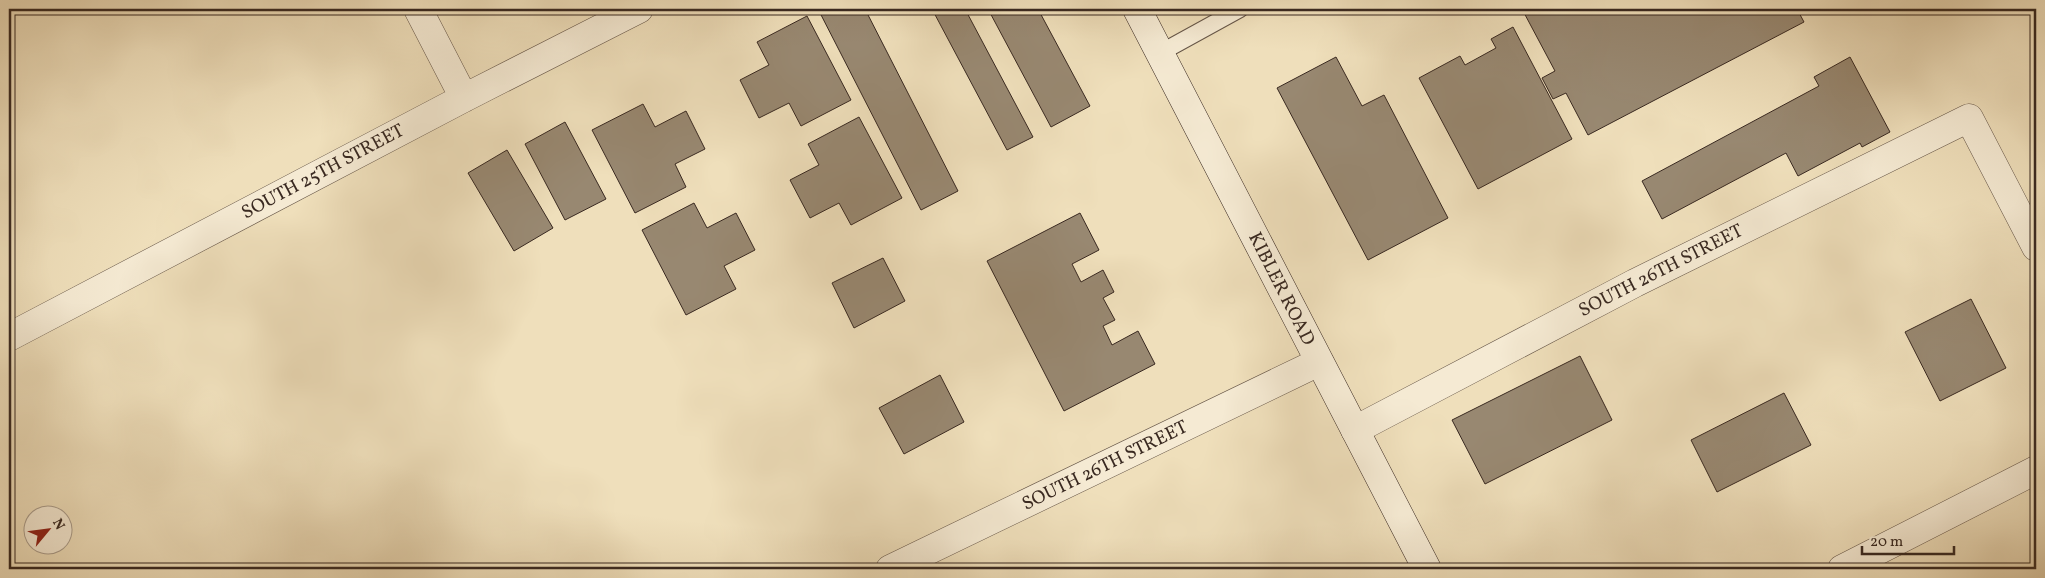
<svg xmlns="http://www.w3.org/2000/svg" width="2045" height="578" viewBox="0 0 2045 578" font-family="Vollkorn,serif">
  <rect width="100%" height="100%" fill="#efdfbb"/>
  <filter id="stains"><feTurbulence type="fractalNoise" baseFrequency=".004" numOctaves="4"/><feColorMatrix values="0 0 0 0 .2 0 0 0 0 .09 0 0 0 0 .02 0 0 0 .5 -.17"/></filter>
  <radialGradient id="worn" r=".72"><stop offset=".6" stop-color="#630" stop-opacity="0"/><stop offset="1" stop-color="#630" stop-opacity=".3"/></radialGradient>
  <!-- building -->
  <path fill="#988871" stroke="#392921" d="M 818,9 L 865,9 L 958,191 L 921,210 Z
    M 932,9 L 965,9 L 1033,137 L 1007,150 Z
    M 988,9 L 1038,9 L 1090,106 L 1051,127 Z
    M 1522,9 L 1797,9 L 1804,22 L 1588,135 L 1566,93 L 1553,99 L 1542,78 L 1555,71 Z
    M 807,16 L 851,100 L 801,126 L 789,103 L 759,118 L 740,80 L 769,65 L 757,42 Z
    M 1513,27 L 1572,139 L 1478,189 L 1419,78 L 1460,56 L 1465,65 L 1496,48 L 1491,39 Z
    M 1336,57 L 1362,106 L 1384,95 L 1448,218 L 1368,260 L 1277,88 Z
    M 1850,57 L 1890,132 L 1862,147 L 1860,143 L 1798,176 L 1786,153 L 1662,219 L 1642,181 L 1819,86 L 1814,77 Z
    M 643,104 L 655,127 L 686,111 L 705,149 L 675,164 L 686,187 L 635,213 L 592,130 Z
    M 859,117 L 902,198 L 851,225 L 839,203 L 810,218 L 790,180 L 819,165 L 808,144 Z
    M 565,122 L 606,199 L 565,220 L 525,144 Z
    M 507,150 L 553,228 L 514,251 L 468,173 Z
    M 694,203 L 707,228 L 736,213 L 755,250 L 724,266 L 736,289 L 686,315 L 642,230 Z
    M 1080,213 L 1099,250 L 1072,264 L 1081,282 L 1103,270 L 1114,292 L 1103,298 L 1115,320 L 1103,326 L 1112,345 L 1138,331 L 1155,364 L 1064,411 L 987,261 Z
    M 883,258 L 905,301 L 854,328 L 832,283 Z
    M 1971,299 L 2006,368 L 1940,401 L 1905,332 Z
    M 1580,356 L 1612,420 L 1485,484 L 1452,420 Z
    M 940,375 L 964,422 L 904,454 L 879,408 Z
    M 1784,393 L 1811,445 L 1717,492 L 1691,440 Z"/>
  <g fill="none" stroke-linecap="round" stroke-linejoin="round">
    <!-- service casing -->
    <g stroke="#665648" stroke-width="18">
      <path id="service" d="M 1160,53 L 1240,9"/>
    </g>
    <!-- minor casing -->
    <g stroke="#665648" stroke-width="29">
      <path id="minor" d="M 418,9 L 464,98
        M 9,337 L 464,98 L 639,9
        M 1355,430 L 1635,283 L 1969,118 L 2036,247
        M 890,569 L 1319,362
        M 1842,569 L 2036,470"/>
    </g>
    <!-- secondary casing -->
    <g stroke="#392921" stroke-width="29">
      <path id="secondary" d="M 1137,9 L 1427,569"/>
    </g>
    <!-- service -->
    <use href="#service" stroke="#f5ead3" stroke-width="16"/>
    <!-- minor -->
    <use href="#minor" stroke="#f5ead3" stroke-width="28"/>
    <!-- secondary -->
    <use href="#secondary" stroke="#f5ead3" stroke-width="28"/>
  </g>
  <g text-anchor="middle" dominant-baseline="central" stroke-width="4.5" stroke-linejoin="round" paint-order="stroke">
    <!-- street labels -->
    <g font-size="19" fill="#392921" stroke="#f5ead3">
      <text transform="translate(323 172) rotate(-28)">SOUTH 25TH STREET</text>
      <text transform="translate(1661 271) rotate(-27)">SOUTH 26TH STREET</text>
      <text transform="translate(1281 289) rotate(63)">KIBLER ROAD</text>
      <text transform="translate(1105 466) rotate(-26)">SOUTH 26TH STREET</text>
    </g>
  </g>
  <!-- margin -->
  <rect width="2045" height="578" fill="none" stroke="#efdfbb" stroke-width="30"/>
  <rect x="10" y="10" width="2025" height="558" fill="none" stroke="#392921" stroke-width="2.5"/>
  <rect x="15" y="15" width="2015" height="548" fill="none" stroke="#392921"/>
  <!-- north arrow -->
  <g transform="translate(48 530) rotate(61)"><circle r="24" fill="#f5ead3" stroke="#aa9d8c"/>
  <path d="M0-4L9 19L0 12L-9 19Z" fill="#8f2418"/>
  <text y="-8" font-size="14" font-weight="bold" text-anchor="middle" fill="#392921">N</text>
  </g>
  <!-- scale -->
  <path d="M1862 546v8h92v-8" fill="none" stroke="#392921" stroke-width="2.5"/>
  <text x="1870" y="546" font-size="15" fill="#392921" stroke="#f5ead3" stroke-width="4" paint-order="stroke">20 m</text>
  <rect width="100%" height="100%" filter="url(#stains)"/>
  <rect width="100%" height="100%" fill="url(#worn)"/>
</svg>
